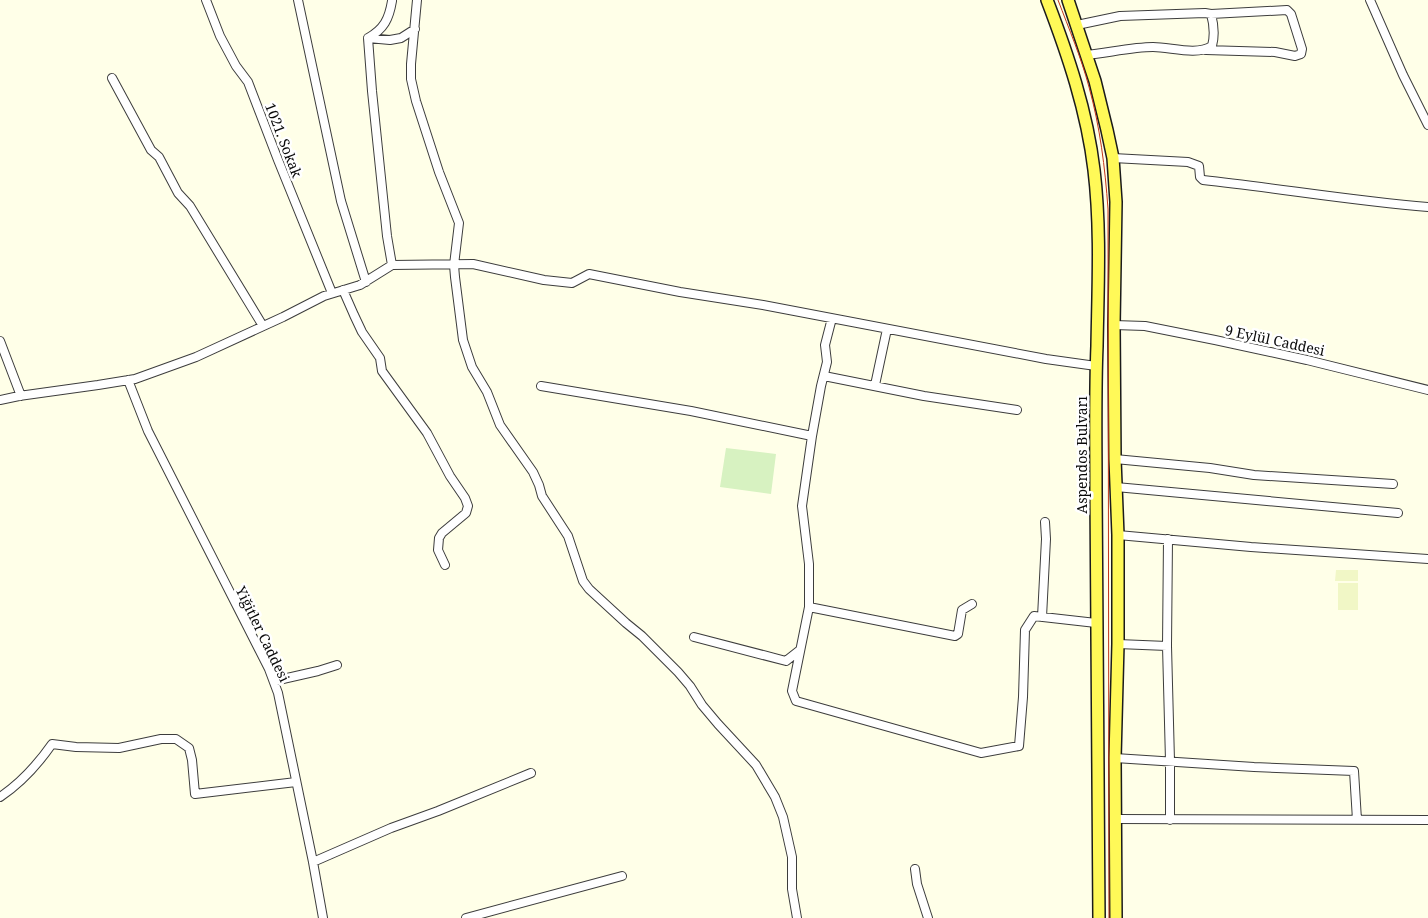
<svg xmlns="http://www.w3.org/2000/svg" width="1428" height="918" viewBox="0 0 1428 918" font-family="'Noto Serif',serif">
  <rect width="100%" height="100%" fill="#ffffe8"/>
  <!-- farmland -->
  <path fill="#f1f7c6" d="M 1336,570 L 1358,570 L 1358,581 L 1335,581 Z
    M 1338,583 L 1358,583 L 1358,610 L 1338,610 Z"/>
  <!-- pitch -->
  <path fill="#d7f2c1" d="M 726,448 L 776,454 L 771,494 L 720,487 Z"/>
  <g fill="none" stroke-linecap="round" stroke-linejoin="round">
    <!-- street casing -->
    <g stroke="#3d3d3d" stroke-width="10">
      <path id="street" d="M 206,0 L 220,36 L 236,66 L 248,82 L 278,160 L 332,293
        M 298,0 L 341,201 L 366,282
        M 417,0 L 411,64 L 411,79 L 416,101 L 439,172 L 459,223 L 454,265 L 455,277 L 463,340 L 472,367 L 487,392 L 500,425 L 533,472 L 539,485 L 542,496 L 568,536 L 583,581 L 589,589 L 626,623 L 642,636 L 678,672 L 690,686 L 702,705 L 718,724 L 756,765 L 775,797 L 783,817 L 792,857 L 792,889 L 797,918
        M 1370,0 L 1403,75 L 1428,125
        M 1077,25 L 1120,16 L 1205,13 L 1211,14 L 1287,10 L 1291,14 L 1302,49 L 1301,54 L 1295,56 L 1275,52 L 1206,50
        M 368,38 C 384,29 389,19 392,1
        M 1086,55 C 1107,53 1133,47 1153,47 C 1171,47 1196,56 1212,46 C 1215,35 1214,25 1211,14
        M 112,78 L 151,150 L 159,157 L 178,193 L 190,206 L 263,326
        M 1113,158 L 1188,162 L 1199,166 L 1200,177 L 1203,180 C 1278,188 1353,201 1428,207
        M 392,265 L 387,236 L 372,91 L 368,38 L 390,40 L 401,38 L 415,29
        M 343,290 L 354,315 L 362,332 L 380,358 L 382,371 L 427,433 L 450,476 L 465,498 L 468,506 L 466,513 L 442,533 L 439,538 L 438,550 L 445,565
        M 1114,325 L 1145,326 L 1215,340 L 1307,360 L 1428,390
        M 0,341 L 21,396
        M 824,376 L 924,396 L 1017,410
        M 128,380 L 148,431 L 269,669 L 278,693 L 313,862 L 323,918
        M 875,385 L 887,329
        M 541,386 L 691,411 L 812,436
        M 0,400 L 19,396 L 98,385 L 135,379 L 196,357 L 283,317 L 324,296 L 360,285 L 392,265 L 473,264 L 544,280 L 572,283 L 589,274 L 680,292 L 763,305 L 1046,359 L 1096,366
        M 1115,459 L 1210,468 L 1254,475 L 1393,484
        M 1116,487 L 1398,513
        M 1118,535 L 1251,547 L 1428,559
        M 972,604 L 962,610 L 958,634 L 955,636 L 809,607 L 792,691 L 796,701 L 981,753 L 1019,746 L 1023,697 L 1025,630 L 1034,616 L 1096,623
        M 809,607 L 809,564 L 802,506 L 812,436 L 821,386 L 827,362 L 825,345 L 832,318
        M 1042,617 L 1046,539 L 1045,522
        M 694,637 L 786,661 L 800,650
        M 1118,644 L 1167,646 L 1170,761 L 1170,820
        M 1167,646 L 1168,539
        M 274,681 L 318,671 L 337,665
        M 1115,758 L 1254,767 L 1354,771 L 1357,820
        M 0,797 C 21,783 38,764 52,744 L 76,747 L 119,748 L 161,739 L 176,739 L 189,748 L 192,760 L 195,794 L 296,782
        M 1115,819 L 1428,820
        M 313,862 L 391,828 L 438,811 L 531,773
        M 915,869 L 917,884 L 928,918
        M 466,918 L 622,876"/>
    </g>
    <!-- primary casing -->
    <g stroke="#1b1b1b" stroke-width="14">
      <path id="primary" d="M 1047,0 C 1068,55 1087,111 1094,170 C 1101,228 1098,287 1097,346 C 1095,394 1096,442 1096,490 C 1096,633 1099,775 1099,918
        M 1068,0 L 1095,81 L 1107,130 L 1113,158 L 1116,202 L 1114,325 L 1115,459 L 1118,535 L 1118,644 L 1115,758 L 1116,918"/>
    </g>
    <!-- street -->
    <use href="#street" stroke="#fff" stroke-width="8"/>
    <!-- primary -->
    <use href="#primary" stroke="#fff958" stroke-width="11"/>
    <!-- tram -->
    <path stroke="#c43519" stroke-width="1" d="M 1058,0 C 1069,29 1081,57 1089,87 C 1100,127 1105,167 1108,209 L 1109,918"/>
  </g>
  <g text-anchor="middle" dominant-baseline="central" stroke-width="5" stroke-linejoin="round" paint-order="stroke">
    <!-- street labels -->
    <g font-size="14" fill="#0a0a0a" stroke="#fff">
      <text transform="translate(284 140) rotate(69)">1021. Sokak</text>
      <text transform="translate(1275 340) rotate(12)">9 Eylül Caddesi</text>
      <text transform="translate(1081 455) rotate(-90)">Aspendos Bulvarı</text>
      <text transform="translate(263 634) rotate(64)">Yiğitler Caddesi</text>
    </g>
  </g>
</svg>
